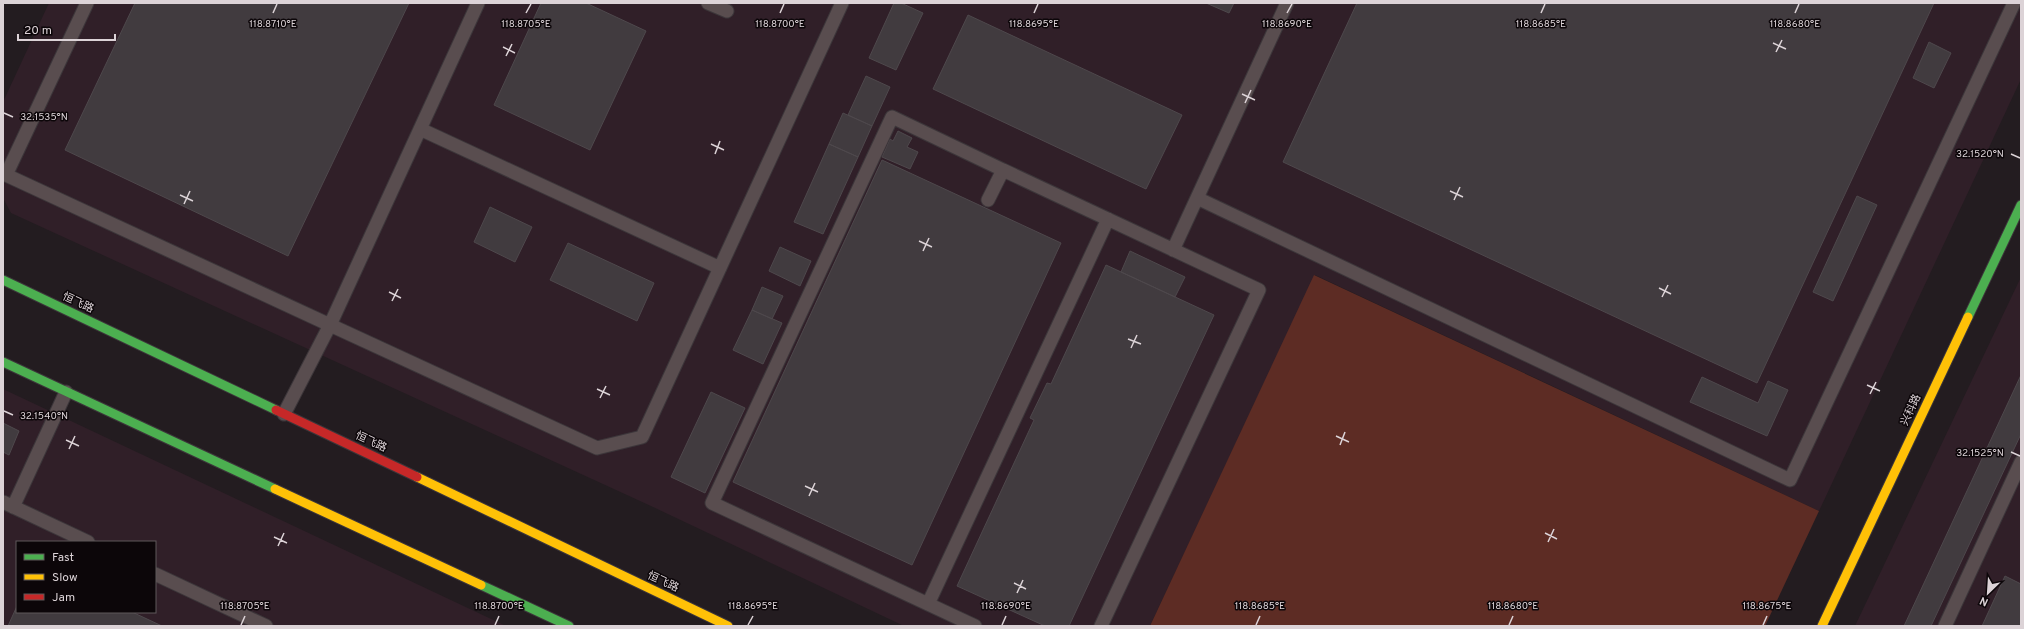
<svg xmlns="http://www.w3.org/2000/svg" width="2024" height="629" viewBox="0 0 2024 629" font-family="Overpass,'Noto Sans SC',sans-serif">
  <rect width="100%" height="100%" fill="#231c20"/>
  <!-- built -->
  <path fill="#301f28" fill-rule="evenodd" d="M 49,3 L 2021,3 L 2021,79 L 1819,511 L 1315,275 L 1150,626 L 904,626 L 651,506 L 11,213 L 3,198 L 3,102 Z
    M 2021,277 L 2021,626 L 1855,626 Z
    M 3,389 L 506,626 L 3,626 ZM 17,542 L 155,542 L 155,612 L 17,612 Z"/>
  <!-- green -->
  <path fill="#5d2c24" d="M 1314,275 L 1819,511 L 1765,626 L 1150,626 Z"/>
  <!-- building -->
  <path fill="#413b3f" stroke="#4e484c" d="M 135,3 L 409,3 L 288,256 L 65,150 Z
    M 541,3 L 586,3 L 646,31 L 590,150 L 494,105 Z
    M 894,3 L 901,3 L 923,13 L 896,70 L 869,58 Z
    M 1206,3 L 1234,3 L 1229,13 Z
    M 1357,3 L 1934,3 L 1757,383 L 1283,162 Z
    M 968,15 L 1182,115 L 1146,189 L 933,89 Z
    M 1929,42 L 1951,53 L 1934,88 L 1913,78 Z
    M 866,76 L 890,87 L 872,126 L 848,115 Z
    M 843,113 L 872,126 L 858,157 L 829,144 Z
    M 898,131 L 912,138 L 907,147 L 918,152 L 910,169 L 882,157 L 890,139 L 893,141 Z
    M 829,144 L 858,157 L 823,234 L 794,222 Z
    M 882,160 L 1061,243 L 912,565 L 733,482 Z
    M 1857,196 L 1877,205 L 1833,301 L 1813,292 Z
    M 490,207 L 532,227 L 515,262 L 474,242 Z
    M 568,243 L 654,283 L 637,321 L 550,280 Z
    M 780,247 L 811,261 L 800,286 L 769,271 Z
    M 1130,251 L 1185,277 L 1175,297 L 1121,272 Z
    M 1106,265 L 1214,315 L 1069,626 L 1045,626 L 957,586 L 1034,420 L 1030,418 L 1047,383 L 1051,384 Z
    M 762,287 L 783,296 L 772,319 L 752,310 Z
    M 752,310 L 782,323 L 763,364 L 733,350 Z
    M 2021,375 L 2021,434 L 1931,626 L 1904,626 Z
    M 1702,377 L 1758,403 L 1768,381 L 1788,390 L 1767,436 L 1690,402 Z
    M 711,392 L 745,408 L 705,493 L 671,477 Z
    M 3,423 L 19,431 L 9,455 L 3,452 Z
    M 2005,576 L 2021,584 L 2021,626 L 1982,626 Z
    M 17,606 L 17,612 L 132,612 L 162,626 L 8,626 Z"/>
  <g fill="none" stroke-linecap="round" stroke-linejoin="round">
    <!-- lane casing -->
    <g stroke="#3c363a" stroke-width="15">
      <path id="lane" d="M 87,3 L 6,175 L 330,325 L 478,3
        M 708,3 L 727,11
        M 420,129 L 720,268
        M 1197,198 L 1790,480 L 2014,3
        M 988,200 L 1003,170 L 1259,290 L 1101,626
        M 1173,250 L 1287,3
        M 284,414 L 330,325 L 597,448 L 642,437 L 842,3
        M 3,502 L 88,542
        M 13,507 L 66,392
        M 155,574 L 266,626
        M 928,604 L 1108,219
        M 975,626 L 712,503 L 892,117 L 1003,170
        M 1945,626 L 2021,462"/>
    </g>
    <!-- fast casing -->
    <g stroke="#3c363a" stroke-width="11">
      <path id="fast" d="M 3,280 L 276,410
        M 1968,317 L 2021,205
        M 3,362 L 275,489
        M 481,585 L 569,626"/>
    </g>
    <!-- slow casing -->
    <g stroke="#3c363a" stroke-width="11">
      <path id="slow" d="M 417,477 L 728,626
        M 275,489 L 481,585
        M 1822,626 L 1968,317"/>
    </g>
    <!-- jam casing -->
    <g stroke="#3c363a" stroke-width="11">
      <path id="jam" d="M 276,410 L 417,477"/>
    </g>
    <!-- lane -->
    <use href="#lane" stroke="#594d4f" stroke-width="13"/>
    <!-- fast -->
    <use href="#fast" stroke="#4caf50" stroke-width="9"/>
    <!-- slow -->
    <use href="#slow" stroke="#ffc107" stroke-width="9"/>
    <!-- jam -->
    <use href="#jam" stroke="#c62828" stroke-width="9"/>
  </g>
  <!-- ticks -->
  <path fill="none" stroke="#dcd3d7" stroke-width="1.5" d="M 273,13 L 277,4M 526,13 L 531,4M 780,13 L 784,4M 1034,13 L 1038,4M 1287,13 L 1292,4M 1541,13 L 1545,4M 1795,13 L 1799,4M 1773,43 L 1786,49M 503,47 L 515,53M 1776,52 L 1782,40M 506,56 L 512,44M 1242,94 L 1255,100M 1245,103 L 1251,90M 4,113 L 13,117M 711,144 L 724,150M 715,154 L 720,141M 2011,154 L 2020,158M 1450,191 L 1463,197M 180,195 L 193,201M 1454,200 L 1460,187M 184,204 L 190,191M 919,241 L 932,247M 923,251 L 929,238M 1659,288 L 1671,294M 389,292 L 401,298M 1662,297 L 1668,285M 392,301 L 398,289M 1128,339 L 1141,344M 1131,348 L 1137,335M 1867,385 L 1880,391M 597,389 L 610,395M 1870,394 L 1876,382M 600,398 L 606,386M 4,411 L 13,415M 1336,436 L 1349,442M 66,440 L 79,446M 1340,445 L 1345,432M 69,449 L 75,436M 2011,452 L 2020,456M 805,486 L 818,492M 809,496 L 815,483M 1545,533 L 1557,539M 274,537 L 287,543M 1548,542 L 1554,529M 278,546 L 284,533M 1014,583 L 1026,589M 1017,593 L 1023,580M 241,625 L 245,616M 495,625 L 499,616M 748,625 L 753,616M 1002,625 L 1006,616M 1256,625 L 1260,616M 1509,625 L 1513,616M 1763,625 L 1767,616"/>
  <g text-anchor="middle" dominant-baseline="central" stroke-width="3" stroke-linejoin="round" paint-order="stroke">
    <!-- street labels -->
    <g font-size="11" fill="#dcd3d7" stroke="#0c0609">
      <text transform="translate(78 303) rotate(25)">恒飞路</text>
      <text transform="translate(1911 410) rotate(-65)">兴科路</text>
      <text transform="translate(371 442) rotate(25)">恒飞路</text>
      <text transform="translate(663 582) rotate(25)">恒飞路</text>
    </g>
  </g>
  <g font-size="10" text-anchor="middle" fill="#dcd3d7" stroke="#0c0609" stroke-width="3" stroke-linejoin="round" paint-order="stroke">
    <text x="273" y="27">118.8710°E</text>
    <text x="526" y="27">118.8705°E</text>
    <text x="1034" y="27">118.8695°E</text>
    <text x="1287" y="27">118.8690°E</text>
    <text x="780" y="27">118.8700°E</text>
    <text x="1541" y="27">118.8685°E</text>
    <text x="1795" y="27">118.8680°E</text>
    <text x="44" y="120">32.1535°N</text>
    <text x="1980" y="157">32.1520°N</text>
    <text x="44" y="419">32.1540°N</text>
    <text x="1980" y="456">32.1525°N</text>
    <text x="245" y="609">118.8705°E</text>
    <text x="499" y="609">118.8700°E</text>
    <text x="753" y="609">118.8695°E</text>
    <text x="1006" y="609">118.8690°E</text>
    <text x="1260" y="609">118.8685°E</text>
    <text x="1513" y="609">118.8680°E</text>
    <text x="1767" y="609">118.8675°E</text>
  </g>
  <!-- border -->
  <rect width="2024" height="629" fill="none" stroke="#dcd3d7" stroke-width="8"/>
  <!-- legend -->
  <rect x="16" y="541" width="140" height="72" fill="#0c0609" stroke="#5f585b"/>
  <rect x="24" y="554" width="20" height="6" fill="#4caf50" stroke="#5f585b"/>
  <text x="52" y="561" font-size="12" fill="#dcd3d7">Fast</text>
  <rect x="24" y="574" width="20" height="6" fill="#ffc107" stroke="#5f585b"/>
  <text x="52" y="581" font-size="12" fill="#dcd3d7">Slow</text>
  <rect x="24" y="594" width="20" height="6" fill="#c62828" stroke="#5f585b"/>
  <text x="52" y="601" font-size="12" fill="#dcd3d7">Jam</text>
  <!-- north arrow -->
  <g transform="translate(1988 593) rotate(205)" stroke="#0c0609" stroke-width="3" paint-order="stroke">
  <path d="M0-3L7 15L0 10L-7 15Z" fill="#dcd3d7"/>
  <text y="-6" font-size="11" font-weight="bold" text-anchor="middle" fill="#dcd3d7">N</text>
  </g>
  <!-- scale -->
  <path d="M18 34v6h97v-6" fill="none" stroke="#dcd3d7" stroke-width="2"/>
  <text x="24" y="34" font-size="12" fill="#dcd3d7" stroke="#0c0609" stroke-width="3" paint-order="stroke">20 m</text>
</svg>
